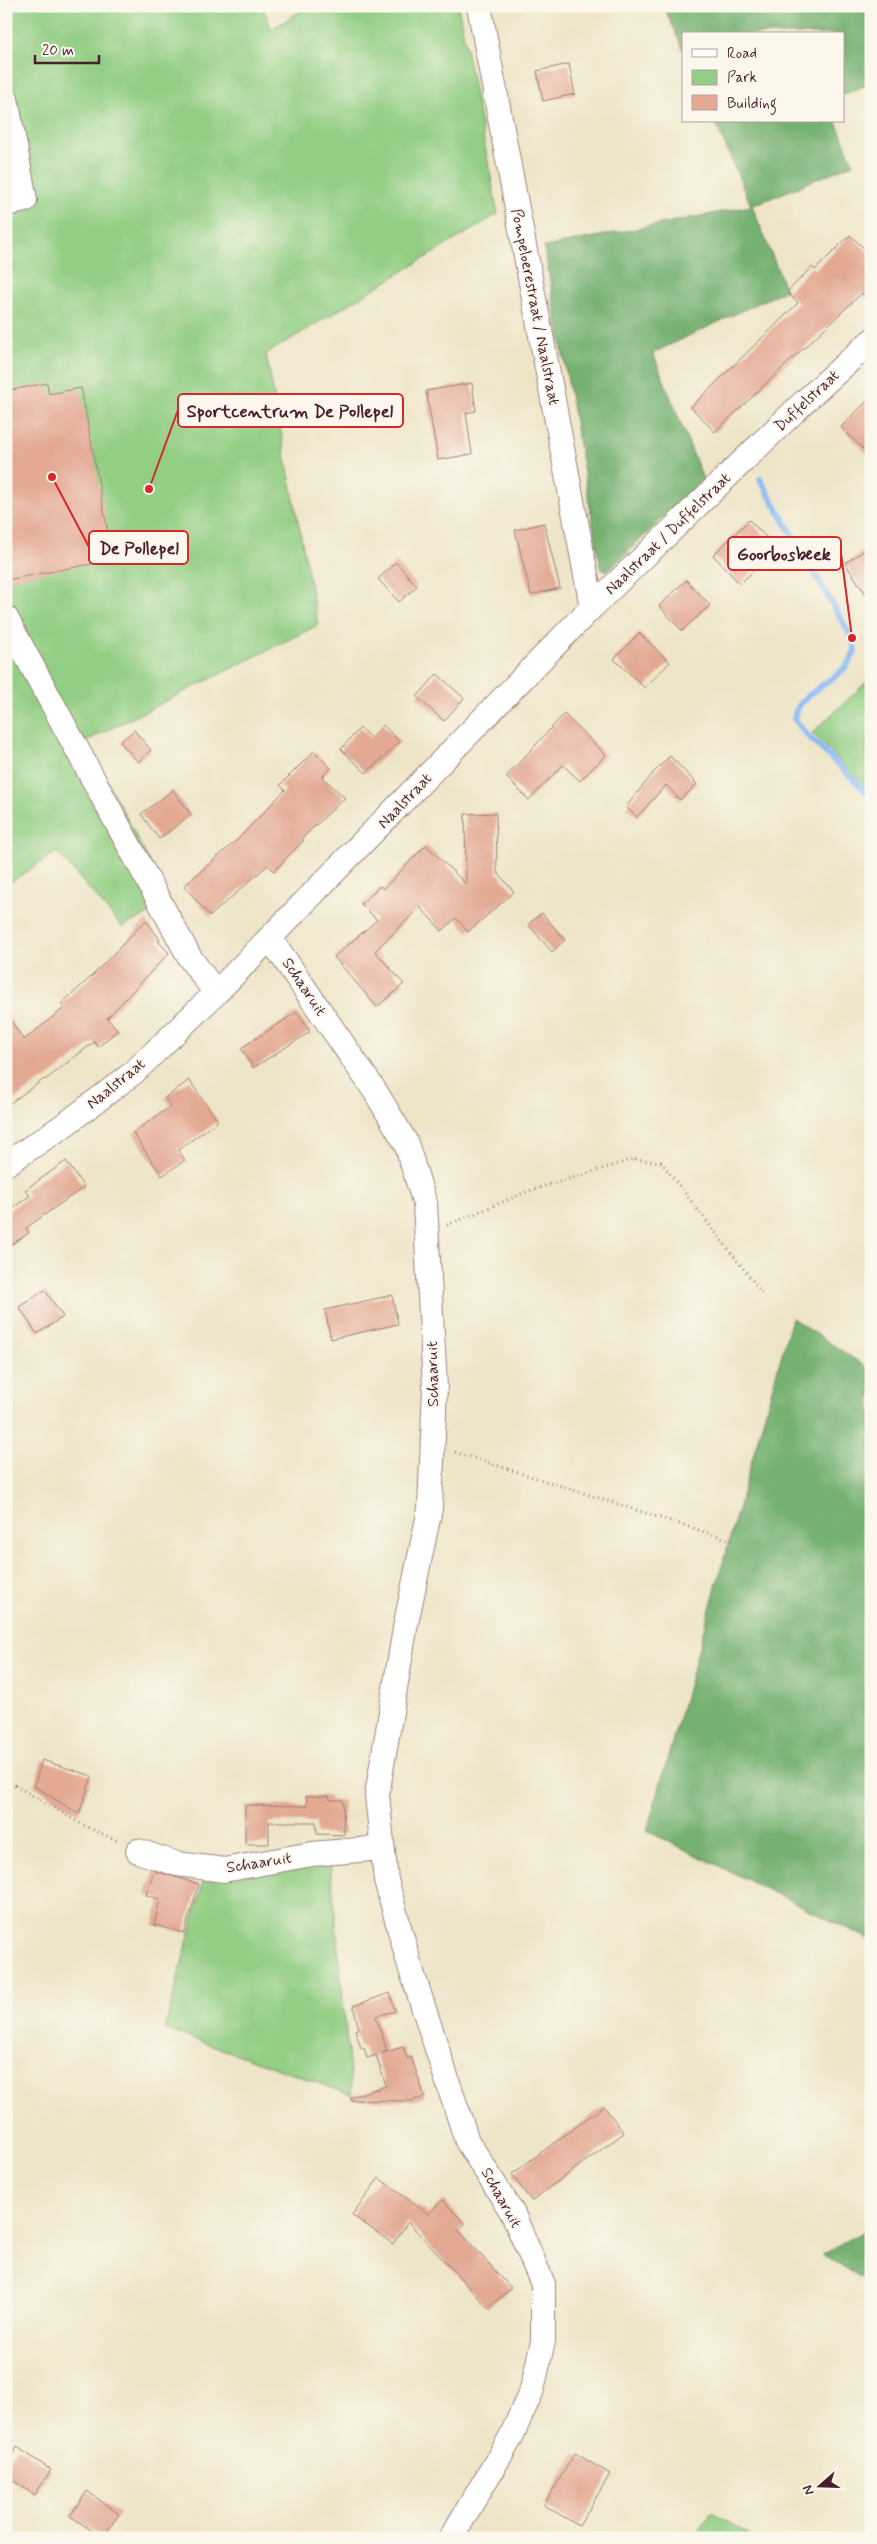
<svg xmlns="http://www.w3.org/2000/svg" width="877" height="2544" viewBox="0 0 877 2544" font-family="Mynerve,sans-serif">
  <rect width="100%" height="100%" fill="#fbf7ec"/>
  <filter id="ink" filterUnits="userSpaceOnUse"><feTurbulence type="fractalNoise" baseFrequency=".02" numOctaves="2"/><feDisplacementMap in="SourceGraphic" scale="10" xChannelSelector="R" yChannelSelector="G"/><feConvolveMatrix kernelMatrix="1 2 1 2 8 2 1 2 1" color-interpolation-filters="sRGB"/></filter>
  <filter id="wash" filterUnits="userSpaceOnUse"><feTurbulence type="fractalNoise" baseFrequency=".0096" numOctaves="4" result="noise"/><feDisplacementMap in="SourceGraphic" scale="20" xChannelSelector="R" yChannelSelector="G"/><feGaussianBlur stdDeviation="1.12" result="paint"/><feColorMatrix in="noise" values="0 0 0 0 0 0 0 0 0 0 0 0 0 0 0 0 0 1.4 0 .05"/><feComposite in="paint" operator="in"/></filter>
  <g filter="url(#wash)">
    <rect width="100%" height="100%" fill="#eee5c8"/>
    <!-- green -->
    <path fill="#92ce83" stroke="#6e7657" d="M 6,6 L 262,6 L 272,29 L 309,6 L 458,6 L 498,214 L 266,354 L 318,625 L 86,741 L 171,903 L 122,927 L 57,852 L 6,885 Z
      M 871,678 L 871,793 L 812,733 Z
      M 330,1860 L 352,2095 L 165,2029 L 205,1874 Z
      M 712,2511 L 752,2538 L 694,2538 Z"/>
    <!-- forest -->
    <path fill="#75b171" stroke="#60684e" d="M 664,6 L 871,6 L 871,83 L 843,95 L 843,34 L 683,34 L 683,50 Z
      M 715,121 L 836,121 L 853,164 L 752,206 L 786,290 L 653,353 L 703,479 L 608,571 L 601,569 L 544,247 L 751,206 Z
      M 792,1318 L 871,1370 L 871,1940 L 647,1831 Z
      M 871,2227 L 871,2284 L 823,2254 Z"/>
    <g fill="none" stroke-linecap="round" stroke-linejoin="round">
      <!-- stream -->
      <path stroke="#87baf4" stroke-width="6" d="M 760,479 L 852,638 L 855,650 C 847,682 800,687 794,718 L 805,733 L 871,796"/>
    </g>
    <g id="blocks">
      <!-- building -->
      <path fill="#e3a993" d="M 569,64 L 575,94 L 543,101 L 537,71 Z
        M 850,235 L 871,255 L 871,302 L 862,293 L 715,432 L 691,407 L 798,303 L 787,292 L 812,267 L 815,270 Z
        M 47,383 L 49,394 L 81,388 L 113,560 L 6,580 L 6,391 Z
        M 472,383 L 476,411 L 466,413 L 472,454 L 438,460 L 426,391 Z
        M 871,397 L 871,457 L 841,427 Z
        M 749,520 L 777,548 L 740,584 L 713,555 Z
        M 544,523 L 560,588 L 531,595 L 515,530 Z
        M 871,546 L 871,602 L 845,563 Z
        M 396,562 L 417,586 L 399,602 L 378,579 Z
        M 686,580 L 710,605 L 682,631 L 659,606 Z
        M 639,633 L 670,662 L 645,688 L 614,659 Z
        M 437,674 L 464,698 L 444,721 L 417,697 Z
        M 564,714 L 606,755 L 580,781 L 563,765 L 529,800 L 506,777 Z
        M 383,725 L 400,742 L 366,773 L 341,749 L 360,728 L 371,738 Z
        M 134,730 L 151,750 L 138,762 L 120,742 Z
        M 314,751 L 331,768 L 322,777 L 345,798 L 302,838 L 304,840 L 274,871 L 268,865 L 210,916 L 184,886 L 238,839 L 285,790 L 280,785 Z
        M 670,756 L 697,784 L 680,800 L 666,785 L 637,817 L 626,807 L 654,772 Z
        M 173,790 L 191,815 L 159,839 L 141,814 Z
        M 496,813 L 497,872 L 514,892 L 468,932 L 456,918 L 442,931 L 420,907 L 375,951 L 404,984 L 377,1007 L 334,957 L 377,920 L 361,904 L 380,886 L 383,889 L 426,845 L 466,884 L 465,814 Z
        M 542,913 L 565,940 L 552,952 L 528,924 Z
        M 146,920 L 160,940 L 158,941 L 169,953 L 107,1018 L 118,1030 L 98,1047 L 94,1042 L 45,1080 L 44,1079 L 6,1106 L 6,1014 L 24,1040 L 64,1008 L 61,1004 L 92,976 Z
        M 297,1012 L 310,1032 L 253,1068 L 241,1048 Z
        M 189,1080 L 218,1121 L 178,1150 L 185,1160 L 162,1176 L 133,1133 L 171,1106 L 165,1098 Z
        M 66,1161 L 84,1187 L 26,1228 L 29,1233 L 6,1248 L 6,1212 L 30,1196 L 25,1190 Z
        M 45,1290 L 63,1317 L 37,1334 L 19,1307 Z
        M 392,1295 L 398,1324 L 331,1339 L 325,1310 Z
        M 42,1760 L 92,1776 L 79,1814 L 34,1786 Z
        M 306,1796 L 329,1796 L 330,1800 L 343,1800 L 344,1835 L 317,1834 L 316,1822 L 269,1822 L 269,1844 L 245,1844 L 245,1805 L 307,1806 Z
        M 154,1871 L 199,1884 L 184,1933 L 154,1925 L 160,1899 L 146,1895 Z
        M 390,1993 L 395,2011 L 376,2016 L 387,2051 L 382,2053 L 403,2047 L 407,2058 L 411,2057 L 425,2097 L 411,2101 L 351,2100 L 351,2097 L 386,2086 L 376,2055 L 367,2058 L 364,2048 L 361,2048 L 355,2030 L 359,2028 L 353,2006 Z
        M 604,2106 L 624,2133 L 531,2201 L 512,2174 Z
        M 379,2178 L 428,2214 L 443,2200 L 465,2224 L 458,2230 L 511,2288 L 488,2308 L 408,2222 L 393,2244 L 352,2215 Z
        M 17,2447 L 51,2470 L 35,2495 L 6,2476 L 6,2464 Z
        M 575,2453 L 610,2474 L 579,2526 L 544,2505 Z
        M 87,2491 L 119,2514 L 103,2538 L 70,2516 Z"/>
    </g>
  </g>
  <g filter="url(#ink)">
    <use href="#blocks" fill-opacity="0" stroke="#9c827a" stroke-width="1"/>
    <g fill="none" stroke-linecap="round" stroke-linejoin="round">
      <!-- minor casing -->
      <g stroke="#9c827a" stroke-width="26">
        <path id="minor" d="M 479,6 L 592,607
          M 6,99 L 25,200 L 6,204
          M 6,618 L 190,958 L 216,993
          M 270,938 L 375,1091 L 406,1143 L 425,1204 L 435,1387 L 430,1509 L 406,1623 L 377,1795 L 386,1880 L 409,1963 L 467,2141 L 512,2212 L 543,2284 L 543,2341 L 532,2390 L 510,2439 L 451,2538
          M 6,1164 L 63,1126 L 133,1073 L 216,993 L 592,607 L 804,402 L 871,341
          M 138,1851 L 177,1864 L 224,1870 L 312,1854 L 382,1848"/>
      </g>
      <!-- path -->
      <path stroke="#9c827a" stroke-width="3" stroke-dasharray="1 4" stroke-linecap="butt" d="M 447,1225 L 529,1191 L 634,1159 L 661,1162 L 763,1294
        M 455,1452 L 736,1542
        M 6,1780 L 83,1825 L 120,1842"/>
      <!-- minor -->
      <use href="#minor" stroke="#fff" stroke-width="24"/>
    </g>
  </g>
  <g text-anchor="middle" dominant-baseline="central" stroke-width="4.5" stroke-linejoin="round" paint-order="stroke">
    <!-- street labels -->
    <g font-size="16" fill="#4a1f2b" stroke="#fbf7ec">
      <text transform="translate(535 307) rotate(79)">Pompeloerestraat / Naalstraat</text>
      <text transform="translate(807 401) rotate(-43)">Duffelstraat</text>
      <text transform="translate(668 534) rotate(-44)">Naalstraat / Duffelstraat</text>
      <text transform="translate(405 801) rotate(-46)">Naalstraat</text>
      <text transform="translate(304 987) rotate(56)">Schaaruit</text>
      <text transform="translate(116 1084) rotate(-39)">Naalstraat</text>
      <text transform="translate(433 1374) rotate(-91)">Schaaruit</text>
      <text transform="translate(259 1863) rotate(-9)">Schaaruit</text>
      <text transform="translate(501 2198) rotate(61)">Schaaruit</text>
    </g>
  </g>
  <!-- callouts -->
  <path fill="none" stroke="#d62828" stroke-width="2" d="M149 489L178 410M52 477L89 547M852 638L841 553"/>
  <g fill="#d62828" stroke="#fbf7ec" stroke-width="2">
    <circle cx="149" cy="489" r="5"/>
    <circle cx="52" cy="477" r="5"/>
    <circle cx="852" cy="638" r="5"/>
  </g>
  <g fill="#fbf7ec" stroke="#d62828" stroke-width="2">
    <rect x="178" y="394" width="225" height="33" rx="5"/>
    <rect x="89" y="531" width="99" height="33" rx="5"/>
    <rect x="728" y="537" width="113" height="33" rx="5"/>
  </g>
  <g font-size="18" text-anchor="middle" font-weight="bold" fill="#4a1f2b">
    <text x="290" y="417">Sportcentrum De Pollepel</text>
    <text x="139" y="554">De Pollepel</text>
    <text x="784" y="560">Goorbosbeek</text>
  </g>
  <!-- margin -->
  <rect width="877" height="2544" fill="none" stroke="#fbf7ec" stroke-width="25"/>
  <!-- legend -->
  <rect x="682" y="32" width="162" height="90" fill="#fbf7ec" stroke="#b4a19f"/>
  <rect x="692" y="49" width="25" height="8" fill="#ffffff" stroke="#b4a19f"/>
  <text x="727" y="58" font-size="15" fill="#4a1f2b">Road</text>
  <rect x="692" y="70" width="25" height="15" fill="#92ce83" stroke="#b4a19f"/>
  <text x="727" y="82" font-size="15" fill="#4a1f2b">Park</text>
  <rect x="692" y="95" width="25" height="15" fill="#e3a993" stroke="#b4a19f"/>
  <text x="727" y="108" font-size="15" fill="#4a1f2b">Building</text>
  <!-- north arrow -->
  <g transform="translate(820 2486) rotate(250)" stroke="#fbf7ec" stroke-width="4" paint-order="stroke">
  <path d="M0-4L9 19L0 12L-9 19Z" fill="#4a1f2b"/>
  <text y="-8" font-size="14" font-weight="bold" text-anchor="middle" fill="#4a1f2b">N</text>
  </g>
  <!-- scale -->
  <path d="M35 55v8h64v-8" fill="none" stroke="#4a1f2b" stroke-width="2.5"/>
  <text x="42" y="55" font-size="15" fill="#4a1f2b" stroke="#fbf7ec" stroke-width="4" paint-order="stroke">20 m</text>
</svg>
